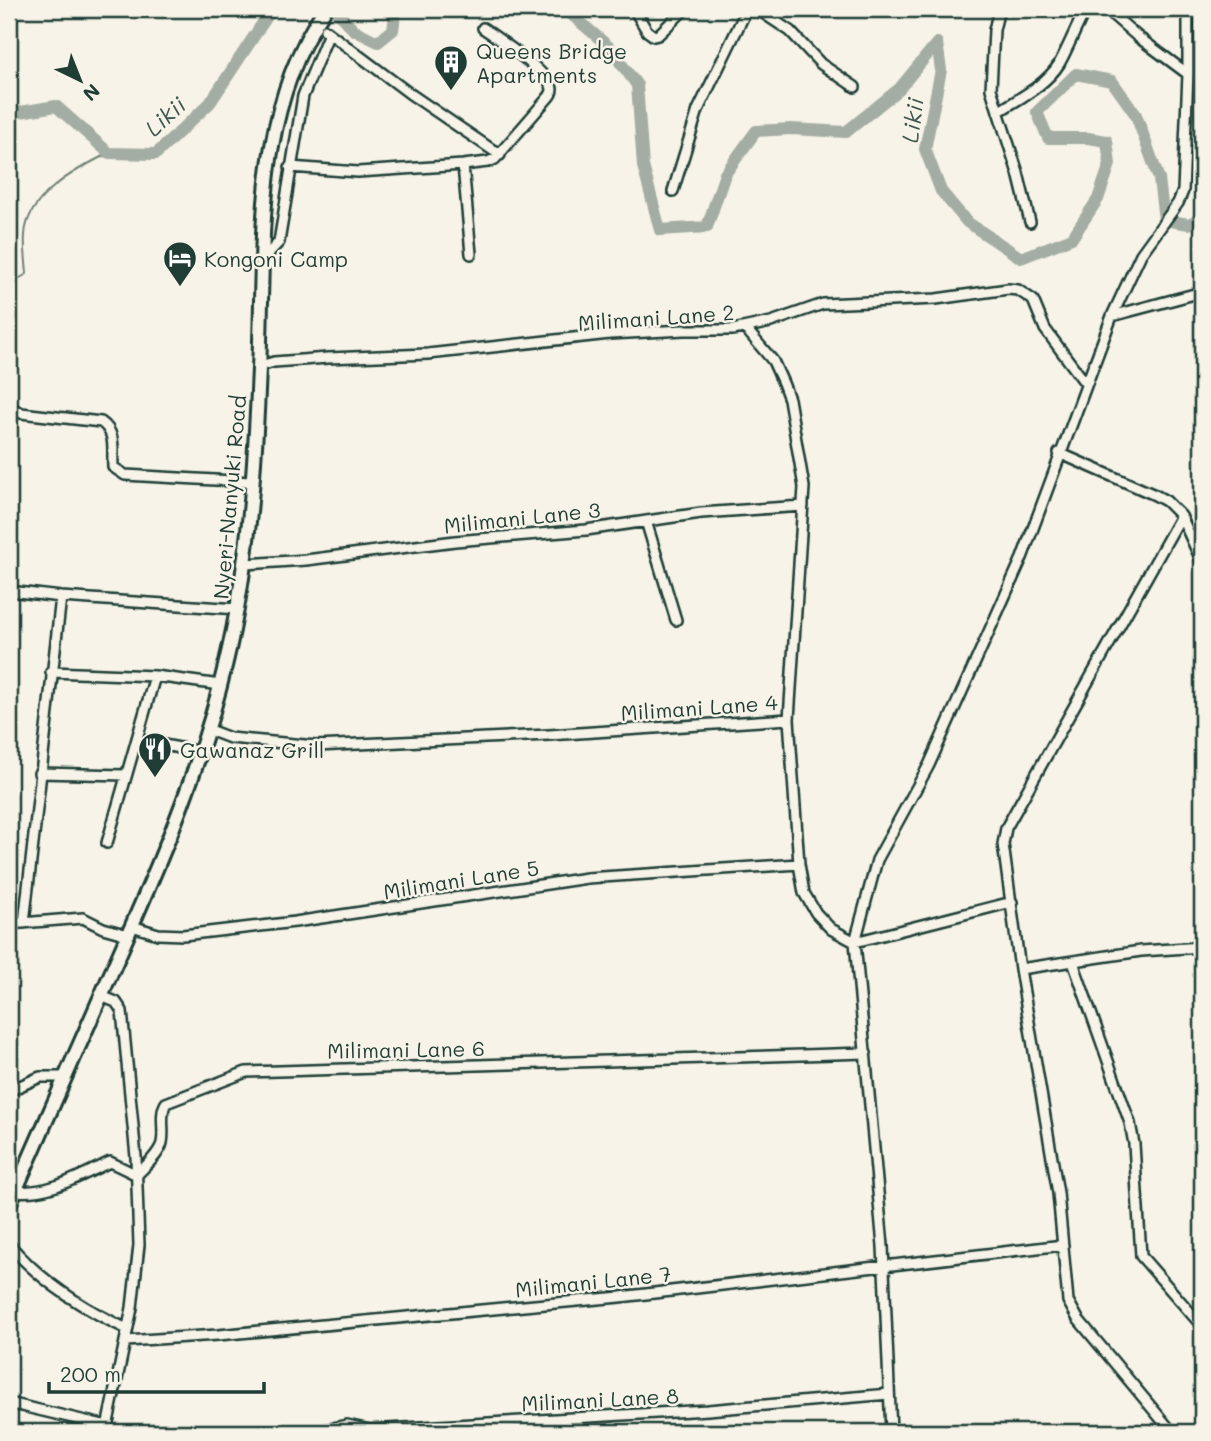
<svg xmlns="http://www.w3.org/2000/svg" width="1211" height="1441" viewBox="0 0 1211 1441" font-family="Mali,sans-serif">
  <rect width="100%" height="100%" fill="#f7f3e8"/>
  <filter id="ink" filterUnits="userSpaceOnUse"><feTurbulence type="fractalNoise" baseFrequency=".0143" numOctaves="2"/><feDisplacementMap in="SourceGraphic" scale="14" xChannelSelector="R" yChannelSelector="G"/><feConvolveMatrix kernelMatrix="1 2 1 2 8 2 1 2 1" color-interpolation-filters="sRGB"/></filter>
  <g filter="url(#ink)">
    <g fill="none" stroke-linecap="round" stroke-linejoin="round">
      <!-- stream -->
      <path stroke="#6f8077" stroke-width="2" d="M 9,284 L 27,274 C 26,261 24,247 25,235 C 27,195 77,169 109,153"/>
      <!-- river -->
      <path stroke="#a4ada3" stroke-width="12" d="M 334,9 L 354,30 L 378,42 L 393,30 L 396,9
        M 565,9 L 608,46 L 637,85 L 643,166 L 660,230 L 707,227 L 725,174 L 756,131 L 791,129 L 846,132 L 899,89 L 937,43 L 941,70 L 925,149 L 941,191 L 967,222 L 1021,258 L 1072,238 L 1098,199 L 1110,164 L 1107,141 L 1088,138 L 1048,138 L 1037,112 L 1076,74 L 1112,81 L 1136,115 L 1159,179 L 1164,220 L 1189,224 L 1202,217
        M 9,114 L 56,106 L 109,153 L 156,154 L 210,103 L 272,9"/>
      <!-- minor casing -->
      <g stroke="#1f3d34" stroke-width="14">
        <path id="minor" d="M 634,9 L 647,31 L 654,36 L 658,35 L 685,9
          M 757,9 L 790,31 L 821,64 L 855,87
          M 999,9 L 994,30 L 991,89 L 1018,173 L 1030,222
          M 1106,9 L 1138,37 L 1188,74
          M 325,30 L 409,93 L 500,155
          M 998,112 C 1018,99 1046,85 1059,64 C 1069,46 1076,27 1086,9
          M 463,165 L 471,254
          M 290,167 L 358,172 L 463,165 L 488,162 L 495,159 L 547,99 C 550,96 552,93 552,89 C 551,74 497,38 483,28
          M 673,191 L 698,110 L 747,9
          M 263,259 L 279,242 L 303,96 L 329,33
          M 1112,316 L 1202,292
          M 260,366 L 274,362 L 328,358 L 428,354 L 610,334 L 684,330 L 733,330 L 771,322 L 823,304 L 936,299 L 1008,289 L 1018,290 L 1033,300 L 1045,329 L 1086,384
          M 9,407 L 21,413 L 101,422 C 117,433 112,450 113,467 L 125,475 L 251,482
          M 1059,453 L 1155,495 L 1166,501 L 1181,516 L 1006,828 L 1003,844 L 1020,969 L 1058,1193 L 1068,1301 L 1078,1319 L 1172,1432
          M 1181,516 L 1202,562
          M 646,521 L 676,620
          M 245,564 L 306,560 L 455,541 L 586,530 L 701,513 L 803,506
          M 9,591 L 61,597 L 238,609
          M 51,672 L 155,676 L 220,685
          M 789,719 L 799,864 L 804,893 L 816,913 L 831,929 L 855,942 L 1012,902
          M 209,730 L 230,738 L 316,746 L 549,735 L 789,719 L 804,487 L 789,399 L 783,383 L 773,361 L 746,329
          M 137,740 L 201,752
          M 39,773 L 125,775
          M 107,843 L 155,676
          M 24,923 L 61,597
          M 9,924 L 83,918 L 103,928 L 128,935
          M 132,926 L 158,934 L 183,935 L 295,922 L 587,878 L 799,864
          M 1073,962 L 1130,1123 L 1134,1144 L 1141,1256 L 1202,1326
          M 1020,969 L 1141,951 L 1202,947
          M 101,996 L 116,1002 L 122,1011 L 136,1157 L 139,1245 L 132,1308 L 106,1432
          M 9,1091 L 40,1077 L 65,1077
          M 15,1191 C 49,1195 80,1176 110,1162 L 137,1175 C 145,1166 159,1155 162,1143 C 165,1130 159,1114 166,1103 L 246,1072 L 866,1053
          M 9,1244 C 41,1282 82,1308 127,1329
          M 126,1341 L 218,1335 L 620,1297 L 1063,1245
          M 9,1403 L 107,1426
          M 314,1432 L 347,1425 L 370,1430 L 708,1410 L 889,1394
          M 891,1432 L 883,1246 L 855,942 L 877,860 L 929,765 L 1022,558 L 1112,316 L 1141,254 L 1178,203 L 1183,191 L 1188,74 L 1188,9"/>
      </g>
      <!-- highway casing -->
      <g stroke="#1f3d34" stroke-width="18">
        <path id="highway" d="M 9,1205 C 47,1119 85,1032 123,946 C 164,853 203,761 226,662 C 249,566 255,466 259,368 C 265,246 252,115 325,9"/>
      </g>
      <!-- minor -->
      <use href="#minor" stroke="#f7f3e8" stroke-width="9"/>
      <!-- highway -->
      <use href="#highway" stroke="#f7f3e8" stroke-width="12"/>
    </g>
  </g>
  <!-- icons -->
  <defs>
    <g id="building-pin" transform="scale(1.75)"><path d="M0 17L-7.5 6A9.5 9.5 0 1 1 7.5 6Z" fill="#1f3d34" stroke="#f7f3e8"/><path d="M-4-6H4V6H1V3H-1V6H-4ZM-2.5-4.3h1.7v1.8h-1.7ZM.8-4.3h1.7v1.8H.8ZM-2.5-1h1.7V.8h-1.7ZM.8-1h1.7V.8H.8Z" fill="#fff"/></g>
    <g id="hotel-pin" transform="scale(1.75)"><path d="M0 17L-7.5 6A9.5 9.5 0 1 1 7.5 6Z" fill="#1f3d34" stroke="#f7f3e8"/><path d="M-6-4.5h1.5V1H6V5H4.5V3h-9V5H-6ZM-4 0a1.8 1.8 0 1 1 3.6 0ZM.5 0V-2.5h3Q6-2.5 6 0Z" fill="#fff"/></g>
    <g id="restaurant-pin" transform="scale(1.75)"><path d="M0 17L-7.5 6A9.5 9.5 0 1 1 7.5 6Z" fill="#1f3d34" stroke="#f7f3e8"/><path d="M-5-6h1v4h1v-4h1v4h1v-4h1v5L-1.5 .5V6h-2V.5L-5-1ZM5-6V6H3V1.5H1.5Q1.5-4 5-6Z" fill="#fff"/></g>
  </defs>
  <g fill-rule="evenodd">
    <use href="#building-pin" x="451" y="62"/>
    <use href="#hotel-pin" x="180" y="258"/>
    <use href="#restaurant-pin" x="155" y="749"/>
  </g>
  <g text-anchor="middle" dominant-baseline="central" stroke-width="5" stroke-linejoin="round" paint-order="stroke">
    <!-- poi labels -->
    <g font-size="21" fill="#1f3d34" stroke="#f7f3e8" text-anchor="start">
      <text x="476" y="50">Queens Bridge<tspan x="476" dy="24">Apartments</tspan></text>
      <text x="204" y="258">Kongoni Camp</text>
      <text x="180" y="749">Gawanaz Grill</text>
    </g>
    <!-- street labels -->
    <g font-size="21" fill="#1f3d34" stroke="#f7f3e8">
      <text transform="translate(656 317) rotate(-4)">Milimani Lane 2</text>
      <text transform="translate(229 497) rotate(-85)">Nyeri-Nanyuki Road</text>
      <text transform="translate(522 517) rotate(-6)">Milimani Lane 3</text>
      <text transform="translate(699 707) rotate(-4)">Milimani Lane 4</text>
      <text transform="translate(461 879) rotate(-9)">Milimani Lane 5</text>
      <text transform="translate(406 1049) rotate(-1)">Milimani Lane 6</text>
      <text transform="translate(593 1281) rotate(-6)">Milimani Lane 7</text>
      <text transform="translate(600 1399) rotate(-3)">Milimani Lane 8</text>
    </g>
    <!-- water labels -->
    <g font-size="23" font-style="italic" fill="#405950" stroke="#f7f3e8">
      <text transform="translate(165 116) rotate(-42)">Likii</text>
      <text transform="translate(912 120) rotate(-82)">Likii</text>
    </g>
  </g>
  <!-- margin -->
  <rect width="1211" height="1441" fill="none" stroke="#f7f3e8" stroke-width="35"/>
  <rect x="18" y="18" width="1176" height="1406" fill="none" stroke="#1f3d34" stroke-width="2.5" filter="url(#ink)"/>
  <!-- north arrow -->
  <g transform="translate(80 80) rotate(137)" stroke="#f7f3e8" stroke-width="5" paint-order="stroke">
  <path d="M0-5L12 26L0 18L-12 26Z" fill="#1f3d34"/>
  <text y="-10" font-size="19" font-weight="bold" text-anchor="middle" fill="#1f3d34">N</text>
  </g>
  <!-- scale -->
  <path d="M49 1382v10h215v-10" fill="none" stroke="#1f3d34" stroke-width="3.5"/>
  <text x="60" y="1382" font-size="21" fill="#1f3d34" stroke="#f7f3e8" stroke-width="5" paint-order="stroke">200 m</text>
</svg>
